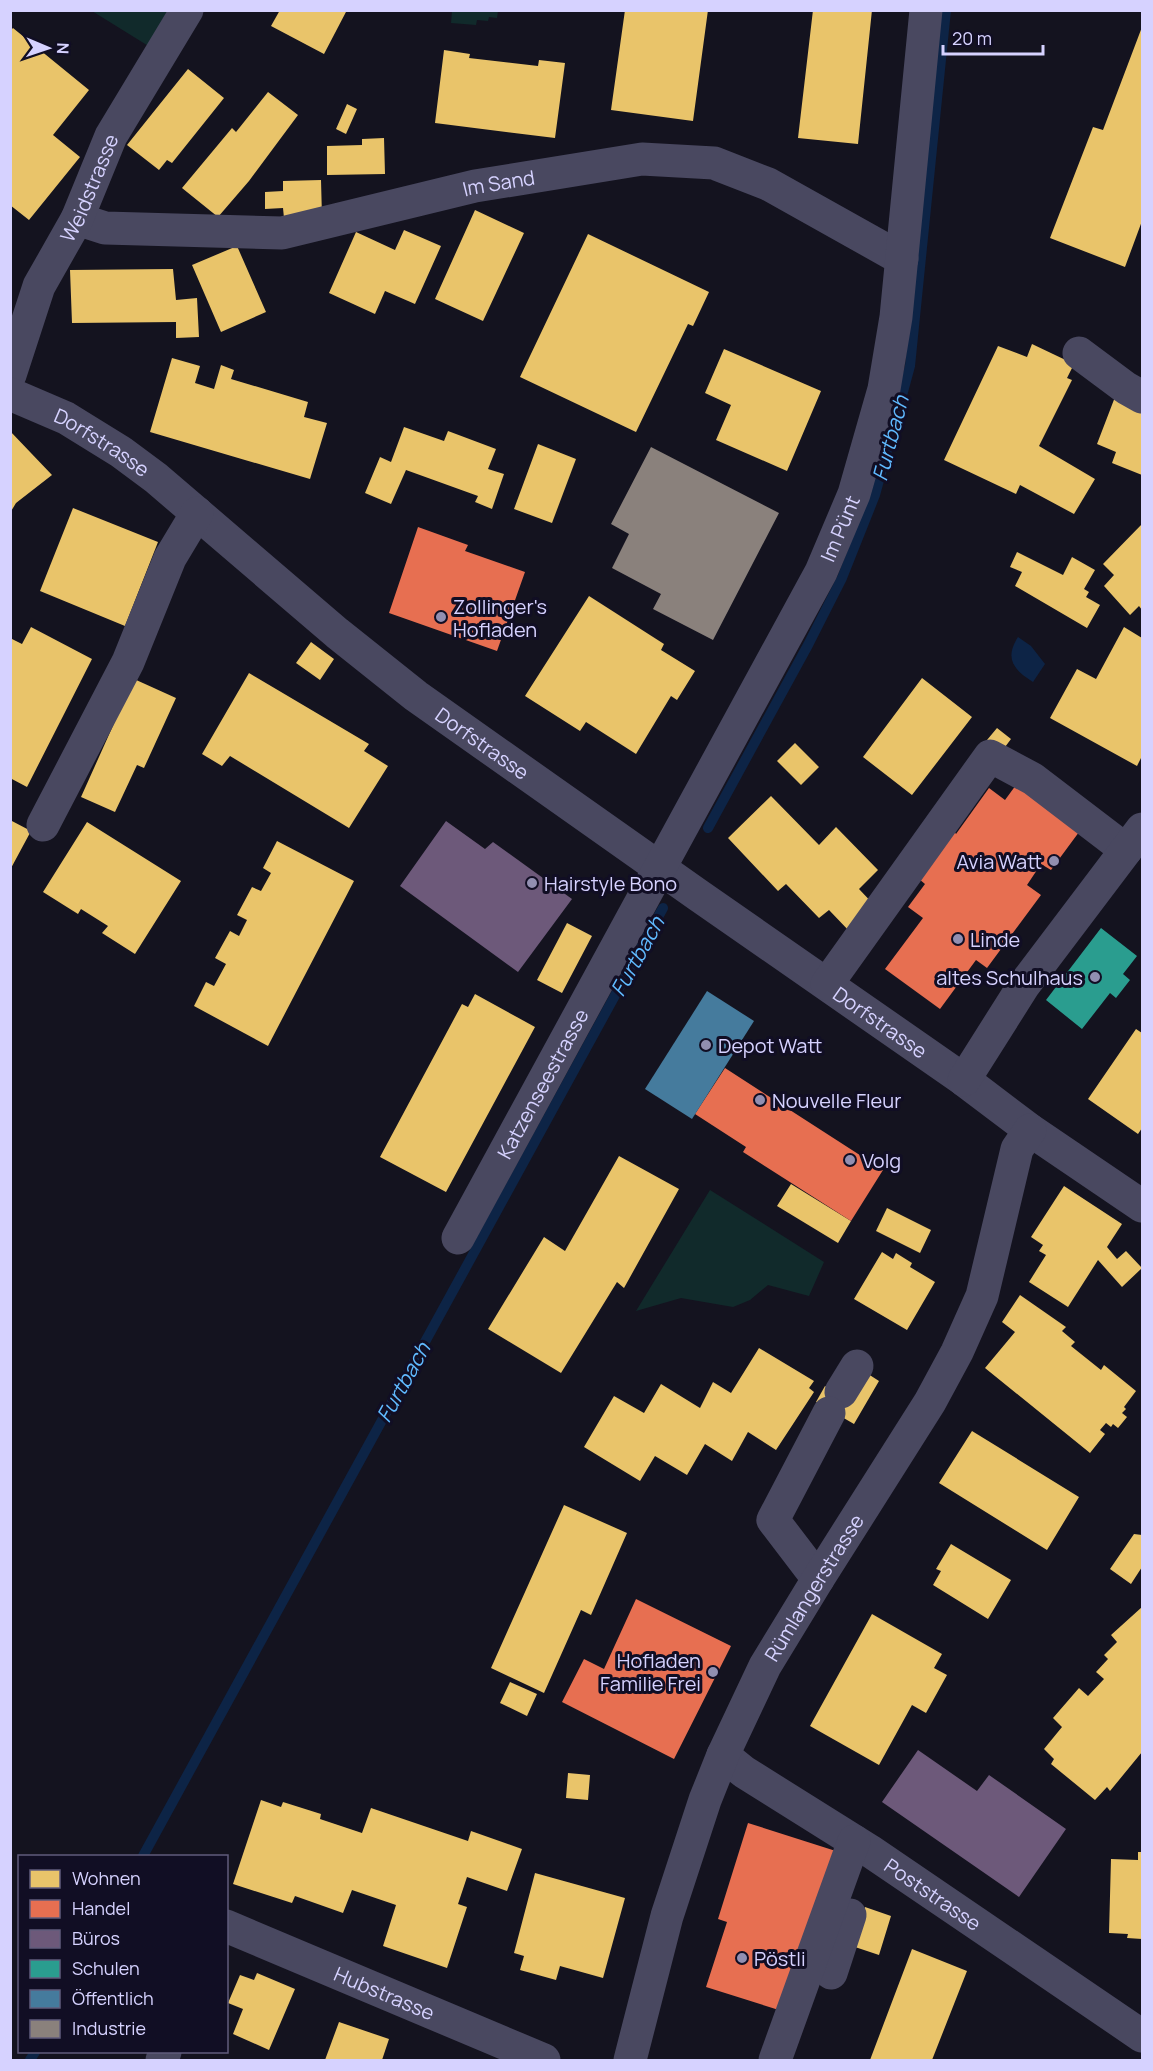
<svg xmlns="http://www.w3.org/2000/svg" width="1153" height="2071" viewBox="0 0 1153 2071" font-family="Manrope,sans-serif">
  <rect width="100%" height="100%" fill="#14131f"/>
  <!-- green -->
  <path fill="#112a2b" d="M 92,11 L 175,11 L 150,47 Z
    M 452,11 L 498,11 L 497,18 L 489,17 L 488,21 L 477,20 L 476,25 L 451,23 Z
    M 710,1190 L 824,1262 L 809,1296 L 768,1285 L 750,1300 L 733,1307 L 681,1298 L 636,1311 Z"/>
  <!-- water -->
  <path fill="#0d2446" d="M 1018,637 L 1031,646 L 1045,664 L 1033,682 C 1014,670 1004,659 1018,637 Z"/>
  <!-- homes -->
  <path fill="#e9c46a" d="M 280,10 L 347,10 L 324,54 L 271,26 Z
    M 625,10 L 708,10 L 693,121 L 611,110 Z
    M 813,10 L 872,10 L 858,144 L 798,138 Z
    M 1142,27 L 1142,221 L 1125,267 L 1050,238 L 1093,127 L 1103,130 Z
    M 13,28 L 89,90 L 53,135 L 80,157 L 29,220 L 10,205 L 10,31 Z
    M 444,50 L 470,54 L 469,58 L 538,66 L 539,60 L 565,63 L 555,138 L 435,123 Z
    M 188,69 L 224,98 L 172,163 L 167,160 L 159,170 L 127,145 Z
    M 268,92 L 298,115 L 249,181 L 218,217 L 182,188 L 232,128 L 236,132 Z
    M 347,104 L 357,109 L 346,134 L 336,129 Z
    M 384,138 L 385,174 L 327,175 L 327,146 L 362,145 L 362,139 Z
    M 321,180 L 322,217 L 284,218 L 283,208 L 265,209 L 265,192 L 283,191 L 283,181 Z
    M 475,210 L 524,233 L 483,321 L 435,299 Z
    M 404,230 L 441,246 L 415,304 L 385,291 L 375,314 L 329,293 L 356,232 L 395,250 Z
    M 588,234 L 709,292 L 693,326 L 688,324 L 636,432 L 520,377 Z
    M 237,246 L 266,312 L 221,332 L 192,265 Z
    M 173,269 L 176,300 L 197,298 L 199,337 L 176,338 L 176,322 L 72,323 L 70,270 Z
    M 1032,344 L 1074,364 L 1067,378 L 1072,380 L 1039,446 L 1095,479 L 1074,514 L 1020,485 L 1016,494 L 944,460 L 998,346 L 1027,357 Z
    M 724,349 L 821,391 L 787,471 L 716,440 L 731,405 L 705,393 Z
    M 172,358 L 200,366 L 195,383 L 214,389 L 221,365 L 234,370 L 231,379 L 308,402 L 304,417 L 327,423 L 310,479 L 150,432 Z
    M 1115,397 L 1142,408 L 1142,475 L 1112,463 L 1116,452 L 1097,444 Z
    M 404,427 L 444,441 L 448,431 L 496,449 L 488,469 L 504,474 L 492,509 L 475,502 L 478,496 L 406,470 L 391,504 L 365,493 L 380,457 L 391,462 Z
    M 10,431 L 52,475 L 16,503 L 10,513 Z
    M 538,444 L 576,459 L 552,523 L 514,509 Z
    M 73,508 L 158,542 L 125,626 L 40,591 Z
    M 1142,524 L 1142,610 L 1139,606 L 1130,615 L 1104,586 L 1114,575 L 1103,564 Z
    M 1017,552 L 1063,575 L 1072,557 L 1095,570 L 1084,589 L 1089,592 L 1086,597 L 1100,605 L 1087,628 L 1015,586 L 1022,572 L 1010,567 Z
    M 589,596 L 664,644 L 661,650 L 695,671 L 677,700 L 671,696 L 636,754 L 586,722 L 580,731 L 525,696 Z
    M 31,627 L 92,659 L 27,787 L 10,778 L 10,642 L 12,639 L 22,644 Z
    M 1124,627 L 1142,638 L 1142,756 L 1137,766 L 1050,718 L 1077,669 L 1096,679 Z
    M 311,642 L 334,659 L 320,680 L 296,663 Z
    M 249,673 L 369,744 L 364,751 L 388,766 L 349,828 L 230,756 L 222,766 L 202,754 Z
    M 922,678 L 972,717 L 912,795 L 863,757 Z
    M 134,679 L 176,698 L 144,768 L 137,765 L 115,812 L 81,797 Z
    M 997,728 L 1011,739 L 1002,751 L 987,740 Z
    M 795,743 L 819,767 L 801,785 L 777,761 Z
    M 771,796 L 819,845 L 836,827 L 878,870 L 859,889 L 877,908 L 851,933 L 829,910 L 819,918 L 786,884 L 778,891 L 728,838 Z
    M 10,820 L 31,831 L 10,870 Z
    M 87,822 L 181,881 L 135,954 L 102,933 L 108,926 L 81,909 L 78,914 L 43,892 Z
    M 277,841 L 354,881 L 268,1046 L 194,1006 L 206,982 L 214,986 L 226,964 L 215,958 L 230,931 L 239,936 L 247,920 L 237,915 L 252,887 L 261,891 L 271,873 L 263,868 Z
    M 567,923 L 592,936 L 562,993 L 537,980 Z
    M 475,994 L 535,1027 L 446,1192 L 380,1157 L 462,1004 L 468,1007 Z
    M 1136,1029 L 1142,1033 L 1142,1128 L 1138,1134 L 1088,1099 Z
    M 619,1156 L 679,1189 L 624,1288 L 617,1282 L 561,1373 L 488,1329 L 544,1237 L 565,1251 Z
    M 791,1184 L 851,1221 L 838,1243 L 777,1206 Z
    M 1064,1186 L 1122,1224 L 1107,1247 L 1117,1259 L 1126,1251 L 1142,1268 L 1122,1287 L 1098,1260 L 1068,1307 L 1029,1282 L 1046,1255 L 1039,1251 L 1043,1245 L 1031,1237 Z
    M 887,1208 L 931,1230 L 920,1253 L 876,1231 Z
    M 882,1252 L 893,1259 L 896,1253 L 912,1263 L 910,1267 L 935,1282 L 907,1330 L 854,1299 Z
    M 1020,1295 L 1066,1327 L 1062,1331 L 1075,1342 L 1071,1346 L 1101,1370 L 1104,1365 L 1136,1391 L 1124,1407 L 1126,1409 L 1122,1413 L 1127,1417 L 1118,1428 L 1113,1424 L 1111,1427 L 1106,1423 L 1100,1430 L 1105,1434 L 1090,1453 L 985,1368 L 1015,1332 L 1002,1322 Z
    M 759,1348 L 814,1381 L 809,1388 L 814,1392 L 776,1450 L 748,1432 L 732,1461 L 705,1444 L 687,1475 L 655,1456 L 640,1481 L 584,1447 L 614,1396 L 644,1413 L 661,1384 L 700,1408 L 713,1382 L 731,1393 Z
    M 865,1372 L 879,1381 L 854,1424 L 816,1402 L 825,1386 L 849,1399 Z
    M 972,1431 L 1079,1497 L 1047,1550 L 939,1483 Z
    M 564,1505 L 627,1533 L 591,1615 L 581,1610 L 544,1693 L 491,1668 Z
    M 1134,1534 L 1142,1535 L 1142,1567 L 1131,1584 L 1110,1569 Z
    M 951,1544 L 1011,1580 L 988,1619 L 933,1585 L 941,1571 L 936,1569 Z
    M 1142,1607 L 1142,1752 L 1110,1791 L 1107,1787 L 1095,1800 L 1051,1764 L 1054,1759 L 1044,1749 L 1062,1727 L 1053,1718 L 1079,1688 L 1088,1696 L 1104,1679 L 1096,1672 L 1108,1659 L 1104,1655 L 1117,1642 L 1111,1635 Z
    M 872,1614 L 942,1654 L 934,1668 L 947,1675 L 926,1713 L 912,1705 L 879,1765 L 810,1726 Z
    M 510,1682 L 537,1694 L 527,1716 L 500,1703 Z
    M 568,1773 L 590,1775 L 588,1800 L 566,1798 Z
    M 261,1800 L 281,1807 L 283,1802 L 321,1814 L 320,1819 L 362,1833 L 371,1808 L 468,1841 L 471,1831 L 522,1849 L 507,1891 L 467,1877 L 458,1904 L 467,1907 L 447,1968 L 383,1946 L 396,1905 L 352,1890 L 343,1913 L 295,1896 L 292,1903 L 233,1884 Z
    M 1138,1852 L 1142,1852 L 1142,1939 L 1127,1938 L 1128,1934 L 1109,1933 L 1111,1859 L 1138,1860 Z
    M 535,1873 L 625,1898 L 603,1978 L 560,1966 L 556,1980 L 520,1970 L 524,1956 L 514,1953 Z
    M 865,1907 L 891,1916 L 879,1955 L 852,1946 Z
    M 912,1949 L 967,1971 L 932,2060 L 870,2060 Z
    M 257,1973 L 295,1989 L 269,2050 L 233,2034 L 243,2009 L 228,2003 L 240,1975 L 254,1980 Z
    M 339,2022 L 389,2039 L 382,2060 L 325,2060 Z"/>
  <!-- shops -->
  <path fill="#e76f51" d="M 418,527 L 468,545 L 465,551 L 525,572 L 497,651 L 389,613 Z
    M 1021,778 L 1082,828 L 1051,870 L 1041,864 L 1027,885 L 1041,895 L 987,968 L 976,960 L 940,1009 L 885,969 L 923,918 L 908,907 L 925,884 L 919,879 L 954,831 L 956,834 L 989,788 L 1005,800 Z
    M 725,1068 L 883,1170 L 851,1221 L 743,1152 L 746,1147 L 695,1114 Z
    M 636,1599 L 731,1646 L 674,1759 L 562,1702 L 584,1659 L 604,1669 Z
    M 748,1823 L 842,1853 L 782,2011 L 706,1987 L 727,1922 L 718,1919 Z"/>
  <!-- offices -->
  <path fill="#6d597a" d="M 446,821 L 485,849 L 493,842 L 572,899 L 518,972 L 400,886 Z
    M 918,1750 L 977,1791 L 989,1775 L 1066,1829 L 1019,1897 L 882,1802 Z"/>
  <!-- schools -->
  <path fill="#2a9d8f" d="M 1101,928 L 1137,956 L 1123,974 L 1130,980 L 1116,998 L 1110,993 L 1082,1029 L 1046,1000 Z"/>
  <!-- public -->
  <path fill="#457b9d" d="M 707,991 L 754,1021 L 692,1119 L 645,1089 Z"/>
  <!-- industry -->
  <path fill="#8a817c" d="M 651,447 L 779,513 L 713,640 L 653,609 L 661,594 L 612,568 L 629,534 L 611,524 Z"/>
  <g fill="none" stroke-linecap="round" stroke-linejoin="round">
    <!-- stream -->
    <path stroke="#0d2446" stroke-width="10" d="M 708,828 L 808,645 L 842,578 L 875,495 L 910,366 L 946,10
      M 143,1856 L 663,908
      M 30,2060 L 35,2052"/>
    <!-- minor -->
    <g stroke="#494860" stroke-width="33">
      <path id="s1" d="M 77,219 L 105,228 L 282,233 L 475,186 L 642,159 L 714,163 L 768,184 L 902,259"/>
      <path d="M 1079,353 L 1126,388 L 1142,397"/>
      <path id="s2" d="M 10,375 L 39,286 L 77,219 L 111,136 L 187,10"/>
      <path id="s3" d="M 10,394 L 66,418 L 121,452 L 156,478 L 337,633 L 416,696 L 698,895 L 964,1080 L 1030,1130 L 1142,1206"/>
      <path d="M 43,825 L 128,662 L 170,558 L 197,513"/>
      <path d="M 827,984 L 990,756 L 1033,779 L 1126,850"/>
      <path d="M 964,1080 L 1024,985 L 1142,829"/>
      <path id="s4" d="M 458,1238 L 821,572 L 854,494 L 884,389 L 896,317 L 926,10"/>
      <path d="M 841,1392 L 857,1366"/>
      <path d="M 818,1579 L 773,1520 L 829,1413"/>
      <path id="s5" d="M 723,1755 L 744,1772 L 870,1851 L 1142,2036"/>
      <path id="s6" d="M 226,1926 L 544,2060"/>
      <path d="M 831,1973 L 850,1915"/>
      <path d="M 162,2060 L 165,2052"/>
      <path id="s7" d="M 630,2060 L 667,1916 L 705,1800 L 723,1755 L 765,1666 L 818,1579 L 930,1402 L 957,1352 L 982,1296 L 1017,1149 L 1030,1130"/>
      <path d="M 775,2060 L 854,1841"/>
    </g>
  </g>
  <!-- markers -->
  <g fill="#928fb1" stroke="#110e24" stroke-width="2">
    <circle cx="441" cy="617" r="6"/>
    <circle cx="1054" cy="861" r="6"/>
    <circle cx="532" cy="883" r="6"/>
    <circle cx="958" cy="939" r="6"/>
    <circle cx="1095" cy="977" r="6"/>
    <circle cx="706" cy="1045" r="6"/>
    <circle cx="760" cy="1100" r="6"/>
    <circle cx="850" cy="1160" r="6"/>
    <circle cx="713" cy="1672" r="6"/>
    <circle cx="742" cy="1958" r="6"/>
  </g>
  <g text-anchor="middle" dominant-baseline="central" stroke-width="6" stroke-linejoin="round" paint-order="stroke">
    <!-- street labels -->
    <g font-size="20" fill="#d6d2ff" stroke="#110e24">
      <text stroke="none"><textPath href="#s1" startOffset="429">Im Sand</textPath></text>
      <text stroke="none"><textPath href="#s2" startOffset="204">Weidstrasse</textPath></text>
      <text stroke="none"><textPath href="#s3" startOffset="104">Dorfstrasse</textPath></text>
      <text stroke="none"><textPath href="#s4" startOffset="806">Im Pünt</textPath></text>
      <text stroke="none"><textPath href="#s3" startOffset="590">Dorfstrasse</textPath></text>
      <text stroke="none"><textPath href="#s3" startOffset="1076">Dorfstrasse</textPath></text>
      <text stroke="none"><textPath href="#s4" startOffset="176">Katzenseestrasse</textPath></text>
      <text stroke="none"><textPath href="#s7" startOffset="510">Rümlangerstrasse</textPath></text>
      <text stroke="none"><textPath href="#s5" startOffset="252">Poststrasse</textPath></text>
      <text stroke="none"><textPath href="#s6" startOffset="172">Hubstrasse</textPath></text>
    </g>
    <!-- poi labels -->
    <g font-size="20" fill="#d6d2ff" stroke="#110e24" text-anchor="start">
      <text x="453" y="606">Zollinger's<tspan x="453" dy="23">Hofladen</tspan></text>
      <text x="1042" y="861" text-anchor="end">Avia Watt</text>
      <text x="544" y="883">Hairstyle Bono</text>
      <text x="970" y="939">Linde</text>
      <text x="1083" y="977" text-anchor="end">altes Schulhaus</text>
      <text x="718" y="1045">Depot Watt</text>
      <text x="772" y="1100">Nouvelle Fleur</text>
      <text x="862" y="1160">Volg</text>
      <text x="701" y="1660" text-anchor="end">Hofladen<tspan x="701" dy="23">Familie Frei</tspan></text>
      <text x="754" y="1958">Pöstli</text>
    </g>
    <!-- water labels -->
    <g font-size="21" font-style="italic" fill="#60baff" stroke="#110e24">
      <text transform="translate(890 438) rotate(-75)">Furtbach</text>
      <text transform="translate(637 956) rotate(-61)">Furtbach</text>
      <text transform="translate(403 1382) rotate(-61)">Furtbach</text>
    </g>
  </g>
  <!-- border -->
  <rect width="1153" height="2071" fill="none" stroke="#d6d2ff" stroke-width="24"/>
  <!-- legend -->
  <rect x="18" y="1855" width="210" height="198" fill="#110e24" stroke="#605c7c" stroke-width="1.5"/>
  <rect x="30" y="1870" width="30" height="18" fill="#e9c46a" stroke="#605c7c" stroke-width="1.5"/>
  <text x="72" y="1885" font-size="18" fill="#d6d2ff">Wohnen</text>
  <rect x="30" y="1900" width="30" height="18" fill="#e76f51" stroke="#605c7c" stroke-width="1.5"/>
  <text x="72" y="1915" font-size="18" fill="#d6d2ff">Handel</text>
  <rect x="30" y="1930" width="30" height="18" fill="#6d597a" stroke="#605c7c" stroke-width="1.5"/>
  <text x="72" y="1945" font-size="18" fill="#d6d2ff">Büros</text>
  <rect x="30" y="1960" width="30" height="18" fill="#2a9d8f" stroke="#605c7c" stroke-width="1.5"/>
  <text x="72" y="1975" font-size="18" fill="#d6d2ff">Schulen</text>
  <rect x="30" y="1990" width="30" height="18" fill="#457b9d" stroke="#605c7c" stroke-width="1.5"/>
  <text x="72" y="2005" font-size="18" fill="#d6d2ff">Öffentlich</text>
  <rect x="30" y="2020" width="30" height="18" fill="#8a817c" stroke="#605c7c" stroke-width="1.5"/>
  <text x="72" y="2035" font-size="18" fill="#d6d2ff">Industrie</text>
  <!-- north arrow -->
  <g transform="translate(48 48) rotate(92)" stroke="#110e24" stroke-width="4.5" paint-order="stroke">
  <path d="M0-4.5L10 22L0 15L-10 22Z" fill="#d6d2ff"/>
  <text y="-9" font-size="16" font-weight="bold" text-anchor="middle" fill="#d6d2ff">N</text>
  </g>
  <!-- scale -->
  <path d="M943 45v9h100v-9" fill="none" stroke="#d6d2ff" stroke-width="3"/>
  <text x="952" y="45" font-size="18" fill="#d6d2ff" stroke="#110e24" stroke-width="4.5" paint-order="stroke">20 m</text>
</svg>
